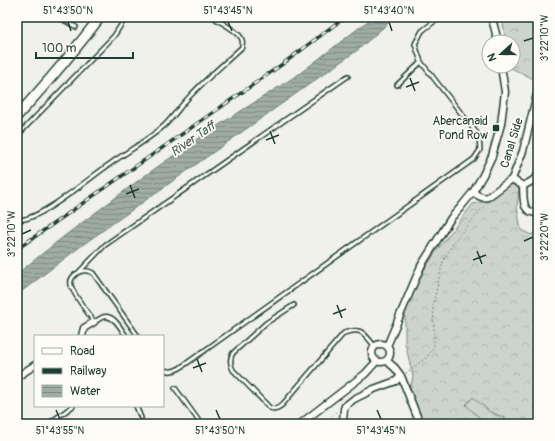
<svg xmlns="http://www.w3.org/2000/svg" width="555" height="441" viewBox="0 0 555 441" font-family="Pangolin,sans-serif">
  <defs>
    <pattern id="grass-tufts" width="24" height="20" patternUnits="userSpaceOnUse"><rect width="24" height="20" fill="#cdd3cd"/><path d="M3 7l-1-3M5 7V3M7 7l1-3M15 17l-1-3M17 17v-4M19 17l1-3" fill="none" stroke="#b0b6b1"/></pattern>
    <pattern id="forest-crowns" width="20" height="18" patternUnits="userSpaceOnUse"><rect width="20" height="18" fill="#cdd3cd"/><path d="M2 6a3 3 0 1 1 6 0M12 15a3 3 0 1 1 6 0" fill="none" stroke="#b0b6b1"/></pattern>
    <pattern id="water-rules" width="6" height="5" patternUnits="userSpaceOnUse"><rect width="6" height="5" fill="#9faca4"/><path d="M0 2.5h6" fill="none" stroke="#818d86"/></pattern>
  </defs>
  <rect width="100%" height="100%" fill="#f0f1eb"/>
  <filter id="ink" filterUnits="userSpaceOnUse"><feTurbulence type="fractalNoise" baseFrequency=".025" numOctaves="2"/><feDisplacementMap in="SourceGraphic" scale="8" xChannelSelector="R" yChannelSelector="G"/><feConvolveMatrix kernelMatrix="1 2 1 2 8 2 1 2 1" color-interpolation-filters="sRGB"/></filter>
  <g filter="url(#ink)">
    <!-- grass -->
    <path fill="url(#grass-tufts)" stroke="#768880" d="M 473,396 L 490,412 L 505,418 L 505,424 L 486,424 L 465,405 Z"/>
    <!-- forest -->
    <path fill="url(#forest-crowns)" stroke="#768880" d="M 502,17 L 538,17 L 538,81 L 509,67 L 509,66 L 513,66 L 513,42 L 506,42 Z
      M 511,184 L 519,188 L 517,207 L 521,230 L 531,235 L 538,230 L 538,424 L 505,424 L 505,418 L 490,412 L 473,397 L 466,405 L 486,424 L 423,424 L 410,391 L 413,376 L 405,343 L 405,312 L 421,275 L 437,250 L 473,204 L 490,200 Z"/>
    <!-- water -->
    <path fill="url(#water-rules)" stroke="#6c8077" d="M 373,17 L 395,17 L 359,49 L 81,246 L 17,295 L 17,274 L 63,237 L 143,177 L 200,137 L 299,74 Z"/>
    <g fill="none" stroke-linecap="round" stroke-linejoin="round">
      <!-- service casing -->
      <g stroke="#1f3d34" stroke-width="6">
        <path id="service" d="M 58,17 L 76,27
          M 397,85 L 421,62
          M 17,136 L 114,36 L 126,17
          M 17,219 C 35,225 93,175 110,164 C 128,151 148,140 165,125 C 174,116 182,104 191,95 C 207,78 225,63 242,47 C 242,44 243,42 242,40 C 240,32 223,24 216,19
          M 79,272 L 105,245 L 348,76
          M 294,305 L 266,323 L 233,353 C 229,359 230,364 233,370 L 270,408 C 275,410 278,408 282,405 L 344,333 C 362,327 364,333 375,347
          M 126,336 C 121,329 114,314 103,317 C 100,318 97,321 94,322 C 89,314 72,293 71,285 C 70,281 72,277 76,274 C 81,270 88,270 93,273 L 138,336
          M 163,369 C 169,373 174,371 180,368 L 474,159 L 480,150 L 479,136 L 421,62 L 415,44 L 422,31 L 440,17
          M 175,388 L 201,424
          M 136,406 L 141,418
          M 48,424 L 73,406"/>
      </g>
      <!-- minor casing -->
      <g stroke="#1f3d34" stroke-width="9">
        <path id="minor" d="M 491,17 L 494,26 L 498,42
          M 512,179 L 523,151 L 538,90
          M 512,179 L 523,186 C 524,199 521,213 538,213
          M 523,186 L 532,181 L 538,176
          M 473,192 C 477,195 482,199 488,197 L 512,179
          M 82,336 L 84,328 L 94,322
          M372 353a9 9 0 1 1 18 0a9 9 0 1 1-18 0Z
          M 387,346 L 421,266 L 451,218 L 460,208 L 473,192 L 483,175 L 492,156 L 501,124 L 505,92 L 501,66
          M 387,361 L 395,368 L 401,376 L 420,424
          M 17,377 L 35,365
          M 300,424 L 365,374 L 376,362
          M 345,424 L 343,421 L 344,409 L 345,406 L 354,399 L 374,389 L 396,381 L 401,376"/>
      </g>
      <!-- primary casing -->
      <g stroke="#1f3d34" stroke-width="12">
        <path id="primary" d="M 17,116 C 46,84 74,52 100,17"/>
      </g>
      <!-- path -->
      <path stroke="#1f3d34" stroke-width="1" stroke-dasharray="1 3" stroke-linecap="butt" d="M 406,373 L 427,357 L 434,347 L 434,327 L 433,305 L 443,261 L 455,240 L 486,204
        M 324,424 L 338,410"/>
      <!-- service -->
      <use href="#service" stroke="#fdfcf7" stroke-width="3"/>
      <!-- minor -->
      <use href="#minor" stroke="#fdfcf7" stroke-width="6"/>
      <!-- primary -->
      <use href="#primary" stroke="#fdfcf7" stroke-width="9"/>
      <!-- rail casing -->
      <g stroke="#1f3d34" stroke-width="3.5">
        <path id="rail" d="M 17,249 L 284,63 L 345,17"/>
      </g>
      <!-- rail -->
      <use href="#rail" stroke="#fdfcf7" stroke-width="2" stroke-dasharray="6" stroke-linecap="butt"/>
    </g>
  </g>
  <!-- ticks -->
  <path fill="none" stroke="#1f3d34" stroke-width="1.5" d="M 68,22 L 71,31M 228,22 L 232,31M 389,22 L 392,31M 524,41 L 533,38M 410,78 L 415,91M 406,87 L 419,82M 270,131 L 275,144M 266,140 L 279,135M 130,185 L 135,198M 126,194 L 139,189M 22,234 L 31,230M 524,241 L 533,237M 477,251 L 482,264M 473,260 L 486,255M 337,305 L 342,318M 333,314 L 346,309M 197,359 L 202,372M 193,368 L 206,363M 56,410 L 60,419M 216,410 L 220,419M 377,410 L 381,419"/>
  <!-- markers -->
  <rect fill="#1f3d34" stroke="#fdfcf7" stroke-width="1.5" x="492" y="124" width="8" height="8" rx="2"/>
  <g text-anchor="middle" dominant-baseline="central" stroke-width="3.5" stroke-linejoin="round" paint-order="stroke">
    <!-- poi labels -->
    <g font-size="12" fill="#1f3d34" stroke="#fdfcf7" text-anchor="end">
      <text x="488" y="121">Abercanaid<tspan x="488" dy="14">Pond Row</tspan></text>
    </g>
    <!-- street labels -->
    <g font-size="12" fill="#1f3d34" stroke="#fdfcf7">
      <text transform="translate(512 143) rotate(-73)">Canal Side</text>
    </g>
    <!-- water labels -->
    <g font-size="13" font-style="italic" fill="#455e56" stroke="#fdfcf7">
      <text transform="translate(193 139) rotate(-35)">River Taff</text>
    </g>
  </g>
  <!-- margin -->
  <rect width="555" height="441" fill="none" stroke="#fdfcf7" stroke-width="44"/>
  <!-- legend -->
  <rect x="34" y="335" width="130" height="72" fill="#fdfcf7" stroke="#a4b0a9"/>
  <rect x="42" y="348" width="20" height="6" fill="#fdfcf7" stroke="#a4b0a9"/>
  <text x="70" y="355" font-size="12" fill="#1f3d34">Road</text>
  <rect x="42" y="368" width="20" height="6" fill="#1f3d34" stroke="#a4b0a9"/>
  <text x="70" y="375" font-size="12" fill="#1f3d34">Railway</text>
  <rect x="42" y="385" width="20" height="12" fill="url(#water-rules)" stroke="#a4b0a9"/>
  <text x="70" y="395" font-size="12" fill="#1f3d34">Water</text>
  <!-- north arrow -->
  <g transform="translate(501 54) rotate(249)"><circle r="19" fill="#fdfcf7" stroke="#a4b0a9"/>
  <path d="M0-3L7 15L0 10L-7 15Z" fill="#1f3d34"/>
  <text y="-6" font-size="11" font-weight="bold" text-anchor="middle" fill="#1f3d34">N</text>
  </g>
  <!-- scale -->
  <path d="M36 52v6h97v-6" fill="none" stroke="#1f3d34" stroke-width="2"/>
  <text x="42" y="52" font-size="12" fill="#1f3d34" stroke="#fdfcf7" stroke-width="3" paint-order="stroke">100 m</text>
  <rect x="22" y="22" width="511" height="397" fill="none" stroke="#1f3d34" stroke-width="1.5"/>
  <g font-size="10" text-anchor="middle" fill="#1f3d34">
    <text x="68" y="14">51°43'50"N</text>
    <text x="228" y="14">51°43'45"N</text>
    <text x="389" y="14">51°43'40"N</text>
    <text transform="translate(544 38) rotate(-90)" y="4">3°22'10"W</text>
    <text transform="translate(11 234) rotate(-90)" y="4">3°22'10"W</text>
    <text transform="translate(544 237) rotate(-90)" y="4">3°22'20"W</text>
    <text x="60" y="434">51°43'55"N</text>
    <text x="220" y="434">51°43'50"N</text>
    <text x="381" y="434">51°43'45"N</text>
  </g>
</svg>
